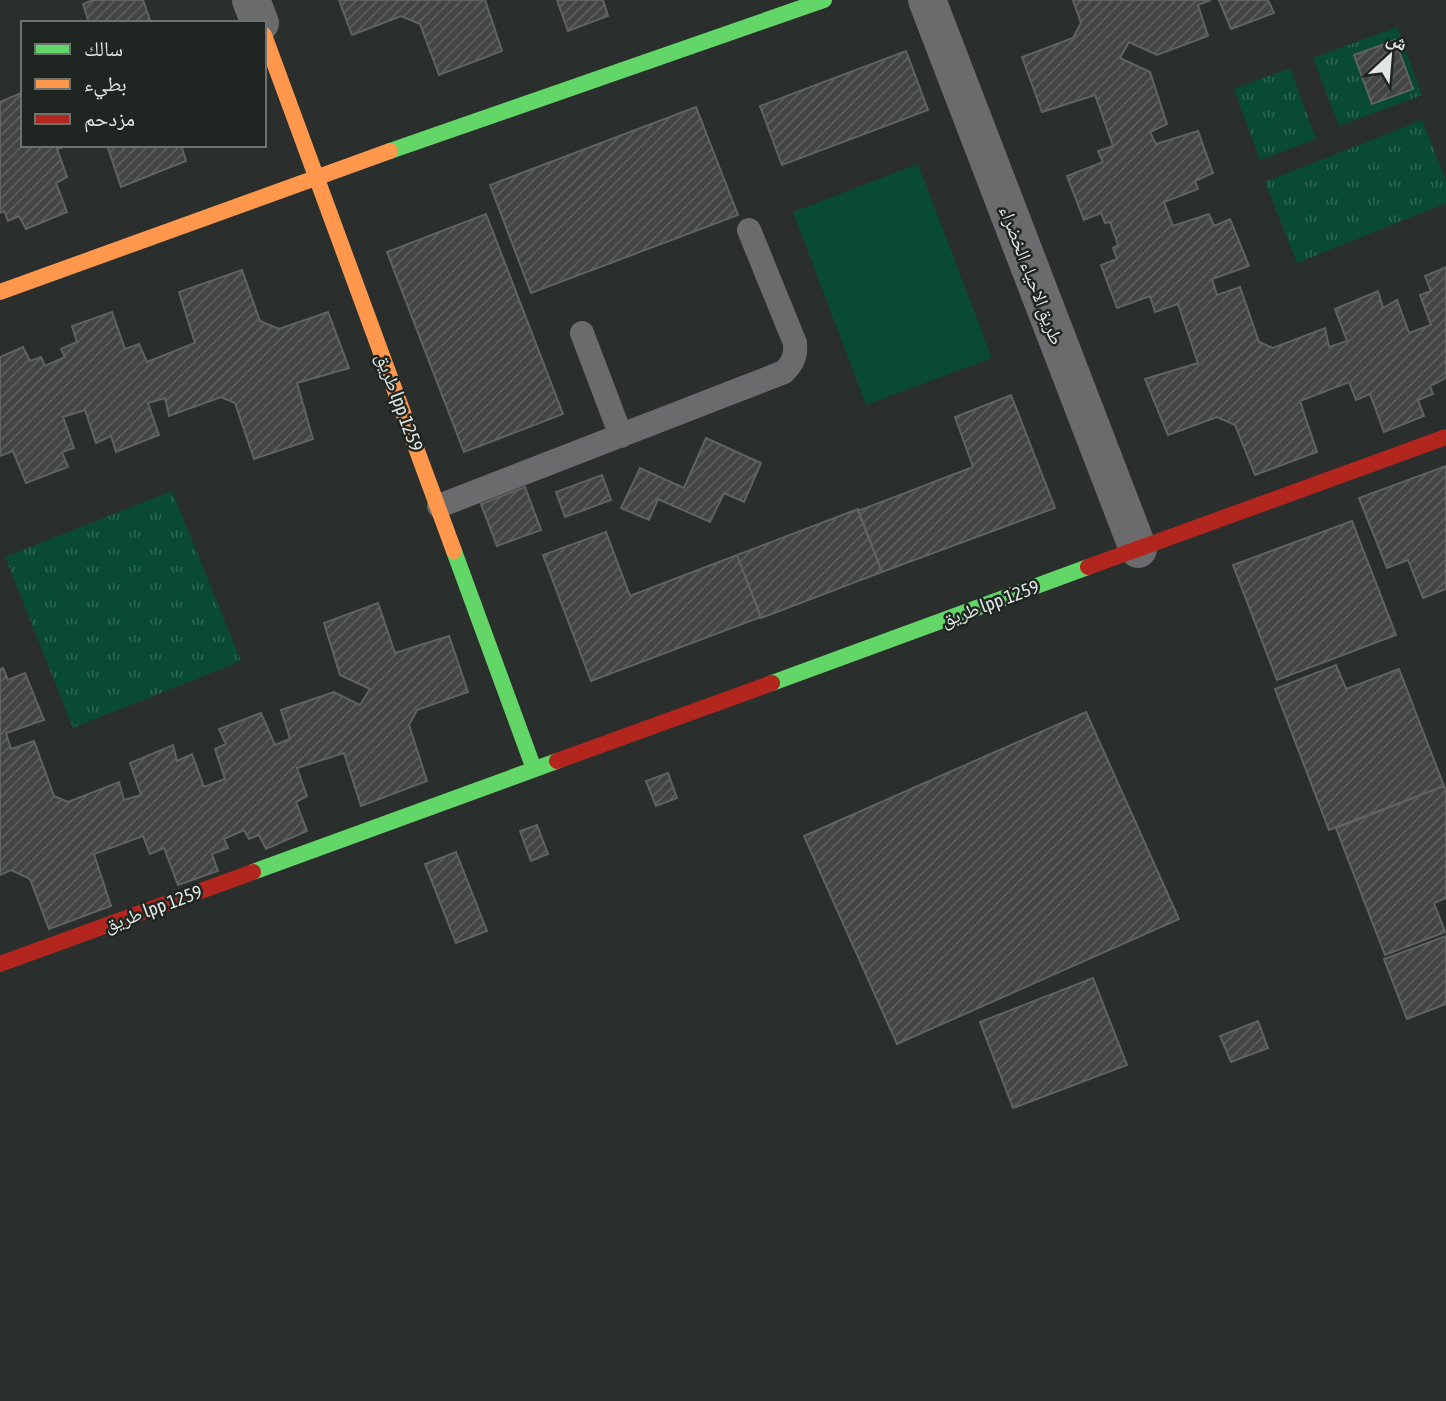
<svg xmlns="http://www.w3.org/2000/svg" width="1446" height="1401" viewBox="0 0 1446 1401" font-family="'Asap Condensed','Noto Naskh Arabic',sans-serif">
  <defs>
    <pattern id="grass-tufts" width="24" height="20" patternUnits="userSpaceOnUse" patternTransform="scale(1.75)"><rect width="24" height="20" fill="#094a35"/><path d="M3 7l-1-3M5 7V3M7 7l1-3M15 17l-1-3M17 17v-4M19 17l1-3" fill="none" stroke="#2d6452"/></pattern>
    <pattern id="building-hatch" width="6" height="6" patternUnits="userSpaceOnUse" patternTransform="scale(1.75)"><rect width="6" height="6" fill="#424543"/><path d="M-1 1l2-2M0 6l6-6M5 7l2-2" fill="none" stroke="#5d605e"/></pattern>
  </defs>
  <rect width="100%" height="100%" fill="#2a2e2c"/>
  <!-- grass -->
  <path fill="url(#grass-tufts)" d="M 1397,27 L 1422,95 L 1339,126 L 1313,58 Z
    M 1290,68 L 1316,139 L 1260,160 L 1234,89 Z
    M 1422,120 L 1446,181 L 1446,203 L 1297,263 L 1265,182 Z
    M 172,491 L 241,661 L 73,728 L 5,557 Z"/>
  <!-- park -->
  <path fill="#094a35" d="M 918,164 L 992,358 L 866,405 L 793,212 Z"/>
  <!-- building -->
  <path fill="url(#building-hatch)" stroke="#5f6361" stroke-width="2" d="M 93,0 L 143,0 L 151,23 L 89,23 L 83,4 Z
    M 339,0 L 485,0 L 502,51 L 439,75 L 420,24 L 401,16 L 352,35 Z
    M 557,0 L 603,0 L 608,16 L 568,31 Z
    M 1073,0 L 1211,0 L 1198,5 L 1208,36 L 1157,55 L 1129,42 L 1120,58 L 1150,72 L 1167,124 L 1150,132 L 1156,144 L 1198,131 L 1213,173 L 1195,181 L 1198,189 L 1164,202 L 1173,226 L 1209,214 L 1214,226 L 1230,219 L 1249,266 L 1212,279 L 1217,295 L 1240,287 L 1259,342 L 1273,348 L 1325,328 L 1329,347 L 1347,341 L 1335,309 L 1378,291 L 1383,308 L 1397,300 L 1409,333 L 1431,325 L 1420,295 L 1431,291 L 1425,276 L 1446,267 L 1446,378 L 1430,386 L 1433,394 L 1418,400 L 1424,416 L 1384,432 L 1370,394 L 1356,400 L 1349,382 L 1300,401 L 1317,452 L 1255,475 L 1235,425 L 1217,417 L 1168,435 L 1145,379 L 1198,363 L 1178,304 L 1155,312 L 1150,296 L 1117,308 L 1101,265 L 1117,259 L 1113,248 L 1118,245 L 1110,222 L 1105,223 L 1101,213 L 1084,220 L 1067,176 L 1103,162 L 1098,151 L 1113,146 L 1095,95 L 1042,112 L 1022,57 L 1073,38 L 1081,23 Z
    M 1219,0 L 1268,0 L 1274,13 L 1231,29 Z
    M 1395,40 L 1413,89 L 1372,104 L 1354,55 Z
    M 906,51 L 928,110 L 782,165 L 760,106 Z
    M 21,93 L 23,145 L 69,145 L 57,149 L 67,177 L 56,183 L 67,212 L 26,229 L 19,216 L 8,221 L 4,211 L 0,213 L 0,102 Z
    M 696,107 L 738,215 L 531,293 L 490,185 Z
    M 107,145 L 181,145 L 186,161 L 121,187 Z
    M 486,214 L 563,414 L 464,452 L 387,252 Z
    M 242,270 L 260,321 L 279,329 L 328,312 L 349,368 L 297,383 L 313,439 L 254,459 L 235,403 L 221,397 L 169,416 L 165,398 L 148,403 L 159,435 L 116,452 L 111,436 L 96,443 L 85,410 L 63,417 L 74,448 L 62,452 L 68,467 L 26,483 L 13,451 L 0,456 L 0,357 L 23,347 L 30,361 L 41,357 L 45,366 L 65,357 L 61,349 L 77,342 L 72,326 L 112,312 L 125,349 L 139,344 L 147,362 L 195,343 L 179,292 Z
    M 1011,395 L 1055,508 L 882,572 L 858,511 L 973,467 L 955,417 Z
    M 706,438 L 761,463 L 744,502 L 724,493 L 710,522 L 658,499 L 649,520 L 621,508 L 640,468 L 684,488 Z
    M 1446,466 L 1446,589 L 1423,598 L 1408,560 L 1387,568 L 1359,498 Z
    M 602,475 L 611,500 L 565,517 L 556,492 Z
    M 525,487 L 541,530 L 497,546 L 481,504 Z
    M 858,509 L 882,572 L 761,618 L 737,555 Z
    M 1352,521 L 1396,635 L 1277,680 L 1233,565 Z
    M 606,532 L 630,596 L 737,555 L 761,617 L 591,681 L 543,555 Z
    M 378,603 L 395,653 L 449,636 L 468,692 L 417,710 L 409,725 L 427,781 L 361,806 L 344,753 L 297,768 L 307,796 L 296,802 L 307,831 L 266,849 L 259,835 L 249,839 L 244,830 L 224,839 L 228,848 L 212,854 L 218,871 L 178,885 L 164,848 L 150,854 L 143,836 L 94,854 L 111,906 L 49,929 L 30,879 L 11,870 L 0,875 L 0,669 L 3,668 L 8,680 L 25,673 L 44,720 L 6,733 L 11,749 L 34,741 L 54,796 L 68,802 L 119,782 L 124,800 L 141,795 L 130,763 L 173,745 L 177,761 L 192,754 L 204,787 L 225,779 L 215,749 L 226,744 L 219,729 L 261,713 L 275,745 L 290,739 L 281,710 L 334,692 L 360,705 L 370,689 L 340,675 L 324,623 Z
    M 1336,665 L 1346,689 L 1399,669 L 1444,786 L 1329,830 L 1275,689 Z
    M 1086,712 L 1179,919 L 897,1044 L 804,836 Z
    M 668,773 L 677,798 L 656,806 L 646,781 Z
    M 1444,786 L 1446,791 L 1446,898 L 1434,903 L 1445,932 L 1385,955 L 1336,828 Z
    M 537,825 L 548,854 L 531,861 L 520,831 Z
    M 456,852 L 487,931 L 456,943 L 425,864 Z
    M 1446,936 L 1446,1004 L 1407,1019 L 1384,959 Z
    M 1093,978 L 1127,1065 L 1013,1108 L 980,1022 Z
    M 1258,1021 L 1268,1048 L 1231,1062 L 1220,1036 Z"/>
  <g fill="none" stroke-linecap="round" stroke-linejoin="round">
    <!-- lane -->
    <path stroke="#6b6a6c" stroke-width="24" d="M 582,333 L 621,436
      M 439,506 L 784,372 C 793,363 796,356 795,343 L 749,230"/>
    <!-- street -->
    <path stroke="#6b6a6c" stroke-width="38" d="M 251,0 L 260,23
      M 927,0 L 1138,549"/>
    <!-- fast -->
    <path stroke="#63d668" stroke-width="16" d="M 390,151 L 824,0
      M 454,551 L 534,769
      M 772,683 L 1088,567
      M 253,872 L 557,761"/>
    <!-- slow -->
    <path stroke="#ff974d" stroke-width="16" d="M 264,35 L 454,551
      M 0,292 L 390,151"/>
    <!-- jam -->
    <path stroke="#b3261e" stroke-width="16" d="M 1088,567 L 1446,437
      M 557,761 L 772,683
      M 0,964 L 253,872"/>
  </g>
  <g text-anchor="middle" dominant-baseline="central" stroke-width="5" stroke-linejoin="round" paint-order="stroke">
    <!-- street labels -->
    <g font-size="19" fill="#e1e6e4" stroke="#1f2622">
      <text transform="translate(1032 275) rotate(69)">طريق الاحياء الخضراء</text>
      <text transform="translate(400 402) rotate(70)">طريق lpp 1259</text>
      <text transform="translate(990 603) rotate(-20)">طريق lpp 1259</text>
      <text transform="translate(153 908) rotate(-20)">طريق lpp 1259</text>
    </g>
  </g>
  <!-- legend -->
  <rect x="21" y="21" width="245" height="126" fill="#1f2622" stroke="#6d7370" stroke-width="2"/>
  <rect x="35" y="44" width="35" height="10" fill="#63d668" stroke="#6d7370" stroke-width="2"/>
  <text x="84" y="56" font-size="21" fill="#e1e6e4">سالك</text>
  <rect x="35" y="79" width="35" height="10" fill="#ff974d" stroke="#6d7370" stroke-width="2"/>
  <text x="84" y="91" font-size="21" fill="#e1e6e4">بطيء</text>
  <rect x="35" y="114" width="35" height="10" fill="#b3261e" stroke="#6d7370" stroke-width="2"/>
  <text x="84" y="126" font-size="21" fill="#e1e6e4">مزدحم</text>
  <!-- north arrow -->
  <g transform="translate(1390 56) rotate(26)" stroke="#1f2622" stroke-width="5" paint-order="stroke">
  <path d="M0-5L12 26L0 18L-12 26Z" fill="#e1e6e4"/>
  <text y="-10" font-size="19" font-weight="bold" text-anchor="middle" fill="#e1e6e4">ش</text>
  </g>
</svg>
